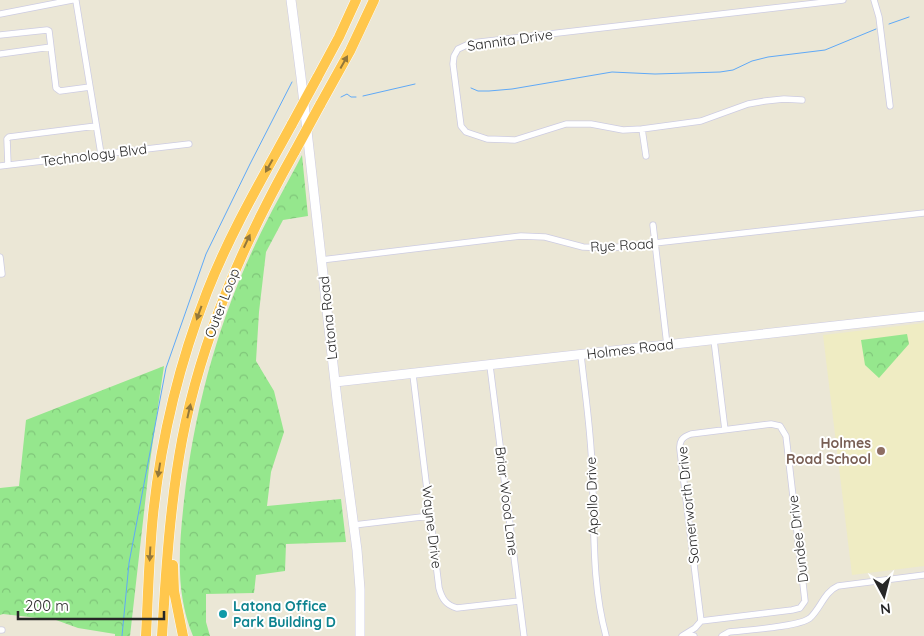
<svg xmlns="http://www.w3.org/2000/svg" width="924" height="636" viewBox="0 0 924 636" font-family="Quicksand,sans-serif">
  <defs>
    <pattern id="forest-crowns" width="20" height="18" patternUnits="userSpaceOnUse" patternTransform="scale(1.25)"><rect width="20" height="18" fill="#95e78d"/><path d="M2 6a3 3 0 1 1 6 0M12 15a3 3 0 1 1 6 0" fill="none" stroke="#80c67a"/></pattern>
  </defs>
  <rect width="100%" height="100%" fill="#ebe7d6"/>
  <!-- education -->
  <path fill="#efecc3" d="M 924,323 L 924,566 L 852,575 L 823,335 Z"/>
  <!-- forest -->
  <path fill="url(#forest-crowns)" d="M 302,155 L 308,216 L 283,220 L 266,252 L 259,312 L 256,361 L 274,391 L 284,432 L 271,472 L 267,506 L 341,499 L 346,542 L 286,544 L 285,571 L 256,575 L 254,593 L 206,594 L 206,622 L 210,636 L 193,636 C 175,593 179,547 184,501 C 194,412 217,324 256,243 C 270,213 287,184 302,155 Z
    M 907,334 L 909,344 L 879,378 L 865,365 L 861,340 Z
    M 164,366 L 149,468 L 130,636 L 115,636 L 115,634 L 78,628 L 56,620 L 3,614 L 0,615 L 0,488 L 19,486 L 26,420 Z"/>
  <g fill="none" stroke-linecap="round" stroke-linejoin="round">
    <!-- stream -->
    <path stroke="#5fa9f7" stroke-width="1" d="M 889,24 L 909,17
      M 471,88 L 478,91 L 489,91 L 512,89 L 612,72 L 655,74 L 720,72 L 733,70 L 752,61 L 768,57 L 825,50 L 876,29
      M 363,96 L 415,84
      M 341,97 L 347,94 L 351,97 L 356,97
      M 122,636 L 129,563 L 166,368 L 206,254 L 250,164 L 292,82"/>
    <!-- street casing -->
    <g stroke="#cdcce2" stroke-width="7">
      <path id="street" d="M 74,0 L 76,1 L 101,154
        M 874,0 L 879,17 L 890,106
        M 0,14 L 72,0
        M 0,35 L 47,30 L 49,31 L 56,88 L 60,91 L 90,87
        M 0,54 L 51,47
        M 802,100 L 784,99 L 765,101 L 748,104 L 701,121 L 642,129 L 623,130 L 591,124 L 566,124 L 515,140 L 487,139 L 466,132 L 461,126 L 453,64 L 454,56 L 458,49 L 471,43 L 843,0
        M 642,129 L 646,156
        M 8,165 L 7,139 L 9,137 L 96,126
        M 0,166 L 189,144
        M 653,225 L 667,345
        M 0,257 L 2,274 L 0,274
        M 321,260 L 521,236 L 545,237 L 583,247 L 610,248 L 924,213
        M 714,340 L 725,430
        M 581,355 C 585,393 591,431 592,469 C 595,525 591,581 606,636
        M 490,366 L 524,636
        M 413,375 L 439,588 C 442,599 446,605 457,608 L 519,601
        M 354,525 L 430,516
        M 0,630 L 2,630
        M 682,636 L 695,628 L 701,621 L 680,450 C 679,441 682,437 691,434 L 771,424 L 780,426 L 786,436 L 805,601 L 800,608 L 792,610 L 701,621
        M 684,636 L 690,635 L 694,636
        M 722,636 L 729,632 C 746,630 799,627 810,618 C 821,608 824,592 838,586 L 924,575"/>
    </g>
    <!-- secondary casing -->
    <g stroke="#cdcce2" stroke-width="10">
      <path id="secondary" d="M 291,0 L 301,77 L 337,400 L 357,550 L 360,589 L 360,636
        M 335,382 L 924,316"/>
    </g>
    <!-- highway casing -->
    <g stroke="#fff" stroke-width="11">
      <path id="highway" d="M 317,78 L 339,37 L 356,0
        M 320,105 L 350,51 L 374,0
        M 173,565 L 174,591 L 183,636
        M 146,636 C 148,596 149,555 153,515 C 161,439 179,364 207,292 C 230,233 262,179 292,124
        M 162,636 C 166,570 170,504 182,440 C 202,336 244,242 295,151"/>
    </g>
    <!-- street -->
    <use href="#street" stroke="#fff" stroke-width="5.5"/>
    <!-- secondary -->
    <use href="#secondary" stroke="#fff" stroke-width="9"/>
    <!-- highway -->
    <use href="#highway" stroke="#ffc74d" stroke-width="10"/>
    <!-- highway-bridge casing -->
    <g stroke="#fff" stroke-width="11" stroke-linecap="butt">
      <path id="highway-bridge" d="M 292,124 L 317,78
        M 295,151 L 320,105"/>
    </g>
    <!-- highway-bridge -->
    <use href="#highway-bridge" stroke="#ffc74d" stroke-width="10"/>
  </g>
  <!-- one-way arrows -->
  <defs><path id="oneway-solid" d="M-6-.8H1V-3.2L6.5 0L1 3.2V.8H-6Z" transform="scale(1.25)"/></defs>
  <g fill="#93773a">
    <use href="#oneway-solid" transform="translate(344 62) rotate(-61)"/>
    <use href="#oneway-solid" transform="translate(269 166) rotate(119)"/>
    <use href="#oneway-solid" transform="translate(247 241) rotate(-65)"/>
    <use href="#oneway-solid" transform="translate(199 313) rotate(110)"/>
    <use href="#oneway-solid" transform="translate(189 411) rotate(-77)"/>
    <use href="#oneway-solid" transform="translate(159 470) rotate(99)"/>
    <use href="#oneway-solid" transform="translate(150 554) rotate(93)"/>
  </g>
  <!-- markers -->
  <circle fill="#8d6e63" stroke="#fff" stroke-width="2" cx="881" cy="451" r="5"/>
  <circle fill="#0f9aa8" stroke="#fff" stroke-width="2" cx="223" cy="614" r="5"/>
  <g text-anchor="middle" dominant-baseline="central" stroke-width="4" stroke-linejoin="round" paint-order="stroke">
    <!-- street labels -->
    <g font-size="14" fill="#272727" stroke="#fff">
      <text transform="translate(510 40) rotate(-8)">Sannita Drive</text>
      <text transform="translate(94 155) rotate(-7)">Technology Blvd</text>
      <text transform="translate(622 245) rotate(-3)">Rye Road</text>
      <text transform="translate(222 303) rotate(-69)">Outer Loop</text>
      <text transform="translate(328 318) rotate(-96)">Latona Road</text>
      <text transform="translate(630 349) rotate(-7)">Holmes Road</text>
      <text transform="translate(592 496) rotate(-92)">Apollo Drive</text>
      <text transform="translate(507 501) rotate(83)">Briar Wood Lane</text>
      <text transform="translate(688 505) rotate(-96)">Somerworth Drive</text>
      <text transform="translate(432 527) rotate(83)">Wayne Drive</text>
      <text transform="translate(798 539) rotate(-97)">Dundee Drive</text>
    </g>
    <!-- education labels -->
    <g font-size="14" font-weight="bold" fill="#785e54" stroke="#fff" text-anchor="end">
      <text x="871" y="443">Holmes<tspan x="871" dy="16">Road School</tspan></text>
    </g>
    <!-- culture labels -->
    <g font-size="14" font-weight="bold" fill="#0d838f" stroke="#fff" text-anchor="start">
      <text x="233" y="606">Latona Office<tspan x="233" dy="16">Park Building D</tspan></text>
    </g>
  </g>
  <!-- north arrow -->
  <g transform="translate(884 596) rotate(173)" stroke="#ffffff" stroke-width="4" paint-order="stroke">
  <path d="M0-4L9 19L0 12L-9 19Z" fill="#272727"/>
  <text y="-8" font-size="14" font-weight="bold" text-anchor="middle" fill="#272727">N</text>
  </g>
  <!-- scale -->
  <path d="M18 611v8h146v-8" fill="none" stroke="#272727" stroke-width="2.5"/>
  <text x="25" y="611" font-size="15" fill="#272727" stroke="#ffffff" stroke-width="4" paint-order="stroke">200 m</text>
</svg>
